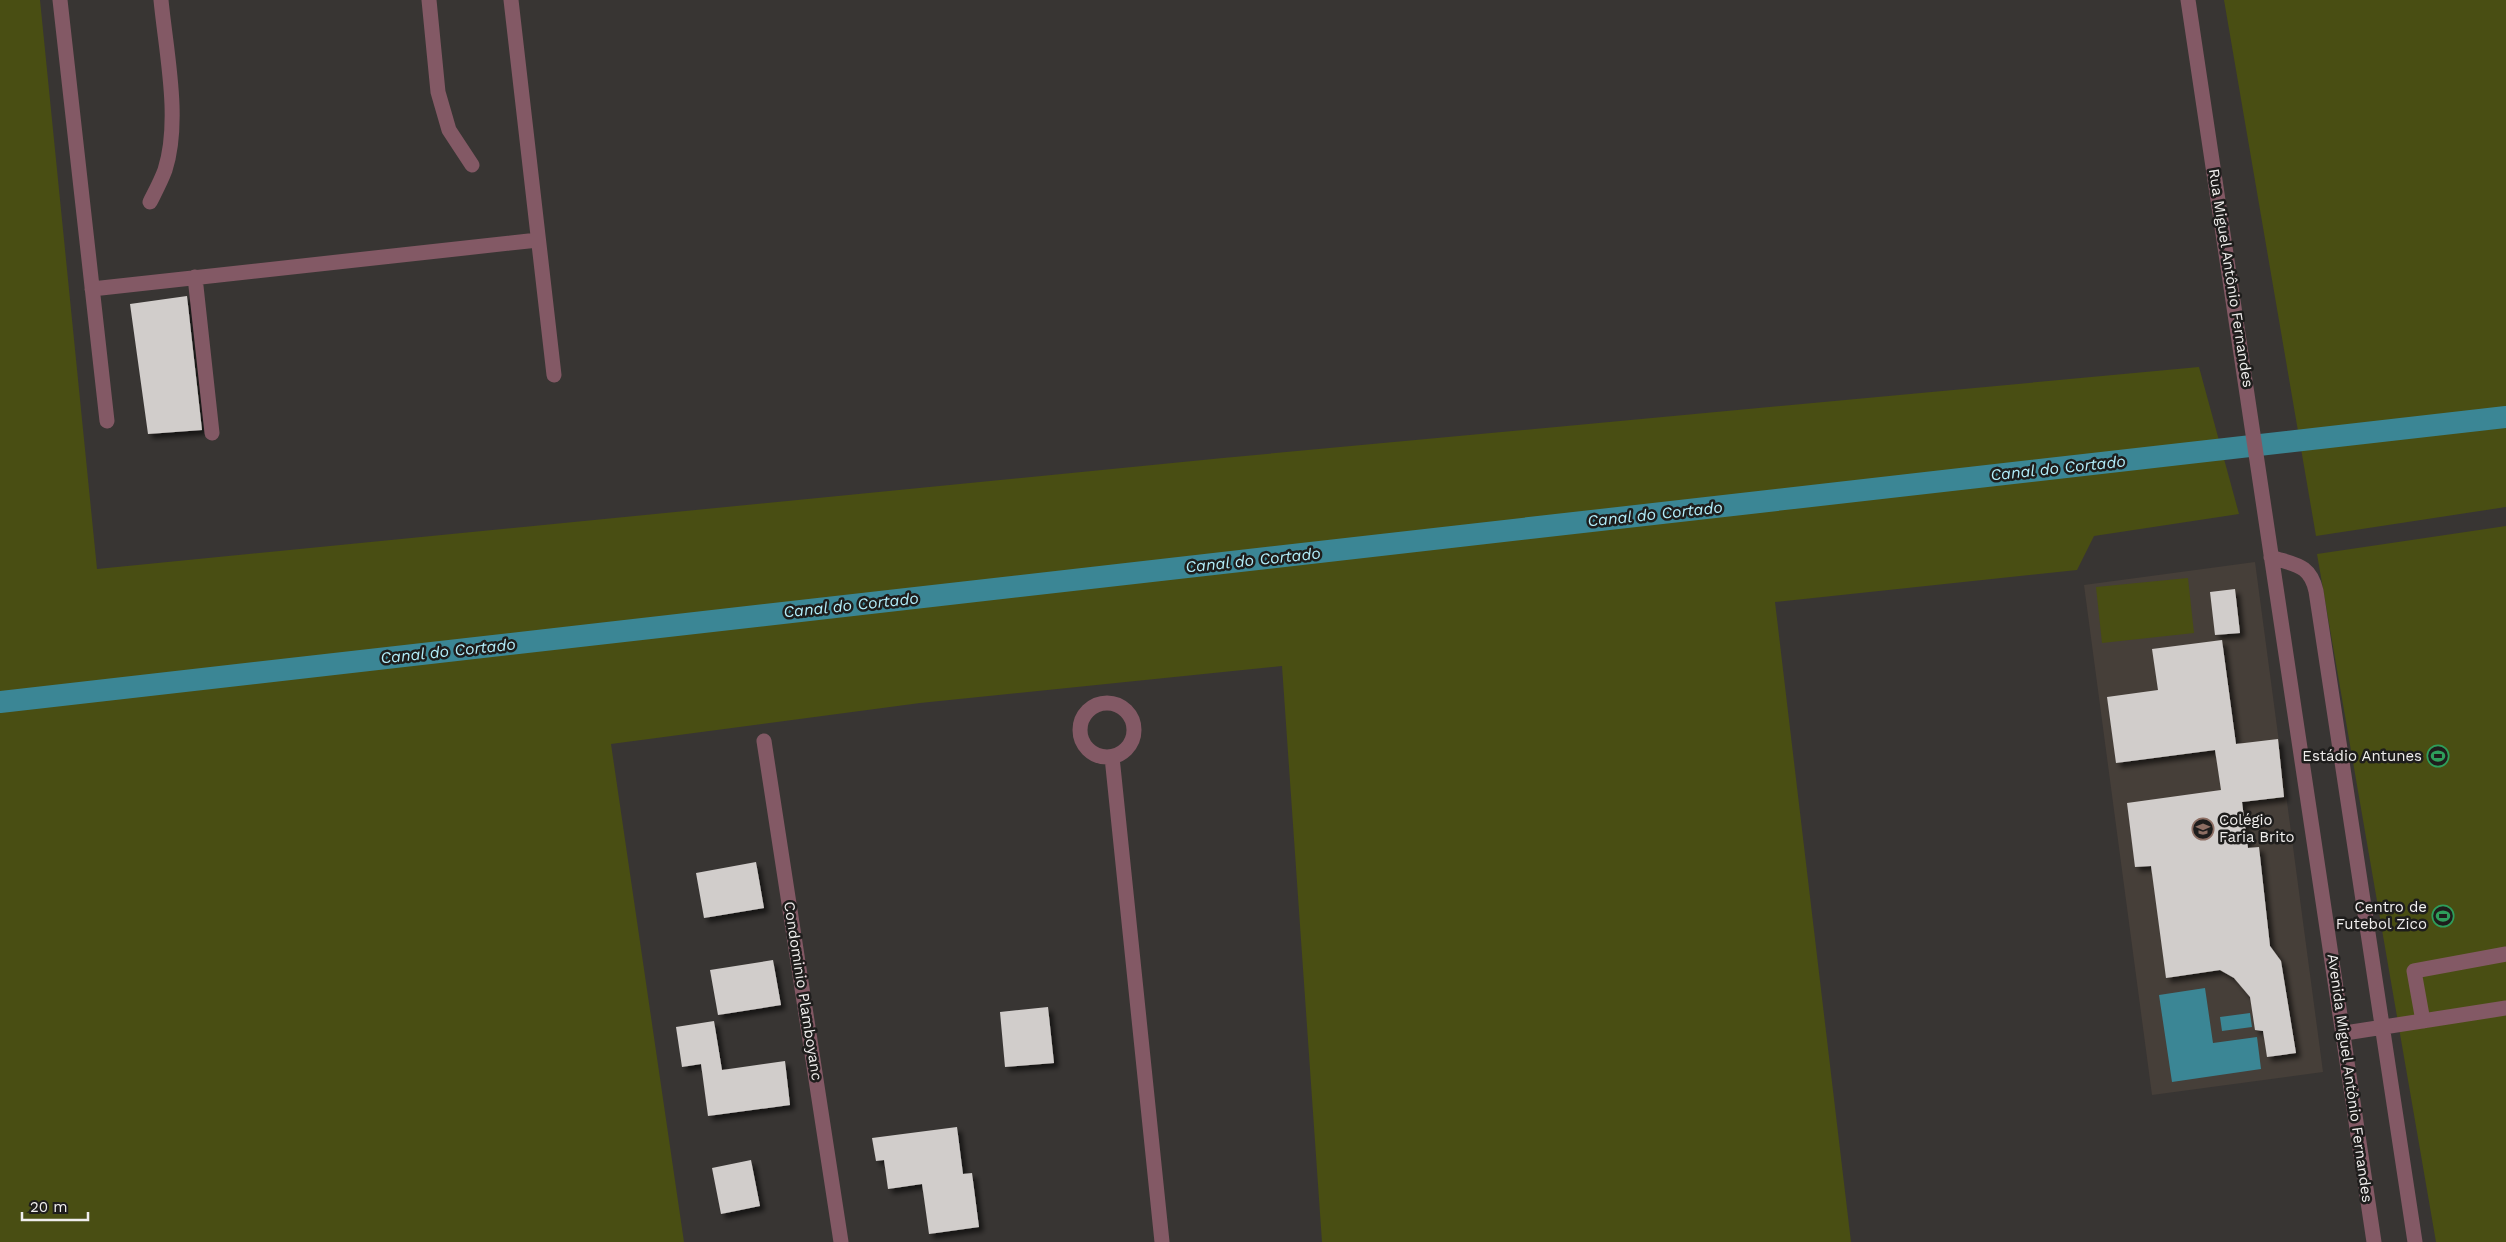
<svg xmlns="http://www.w3.org/2000/svg" width="2506" height="1242" viewBox="0 0 2506 1242" font-family="'Work Sans',sans-serif">
  <defs>
    <filter id="shadow"><feDropShadow dx="4.5" dy="4.5" stdDeviation="2.5" flood-color="#0009"/></filter>
  </defs>
  <rect width="100%" height="100%" fill="#383533"/>
  <!-- built -->
  <path fill="#463f39" d="M 2255,562 L 2323,1072 L 2152,1095 L 2084,585 Z"/>
  <!-- green -->
  <path fill="#494e13" d="M 0,0 L 40,0 L 97,569 L 1223,458 L 2199,367 L 2239,514 L 2094,536 L 2077,570 L 1775,602 L 1851,1242 L 1322,1242 L 1282,666 L 920,703 L 611,744 L 684,1242 L 0,1242 Z
    M 2224,0 L 2506,0 L 2506,507 L 2316,536 Z
    M 2506,526 L 2506,1242 L 2436,1242 L 2317,554 Z
    M 2188,578 L 2194,633 L 2102,643 L 2096,587 Z"/>
  <!-- water -->
  <path fill="#3b8695" d="M 2205,988 L 2213,1043 L 2257,1037 L 2261,1069 L 2172,1082 L 2159,995 Z
    M 2250,1013 L 2252,1027 L 2222,1031 L 2220,1017 Z"/>
  <g fill="none" stroke-linecap="round" stroke-linejoin="round">
    <!-- canal -->
    <path stroke="#3b8695" stroke-width="22" d="M 0,702 L 2506,417"/>
  </g>
  <!-- building -->
  <path fill="#d1cdcb" filter="url(#shadow)" d="M 187,296 L 202,430 L 148,434 L 130,304 Z
    M 2235,589 L 2240,633 L 2215,635 L 2210,592 Z
    M 2222,640 L 2236,744 L 2278,739 L 2284,797 L 2242,802 L 2248,848 L 2259,847 L 2270,946 L 2281,961 L 2296,1053 L 2267,1057 L 2263,1031 L 2255,1030 L 2250,997 L 2234,978 L 2220,970 L 2166,978 L 2151,866 L 2135,867 L 2127,803 L 2221,790 L 2215,750 L 2116,763 L 2107,697 L 2158,690 L 2152,649 Z
    M 756,862 L 764,908 L 704,918 L 696,873 Z
    M 773,960 L 781,1005 L 718,1015 L 710,970 Z
    M 1048,1007 L 1054,1063 L 1005,1067 L 1000,1012 Z
    M 714,1021 L 722,1070 L 785,1061 L 790,1105 L 708,1116 L 701,1064 L 682,1067 L 676,1027 Z
    M 957,1127 L 963,1174 L 972,1173 L 979,1227 L 929,1234 L 922,1184 L 888,1189 L 884,1160 L 876,1161 L 872,1138 Z
    M 751,1160 L 760,1206 L 721,1214 L 712,1168 Z"/>
  <g fill="none" stroke-linecap="round" stroke-linejoin="round">
    <!-- minor -->
    <path stroke="#835965" stroke-width="15" d="M 60,0 L 107,421
      M 429,0 L 438,92 L 449,130 L 472,165
      M 511,0 L 554,375
      M 2188,0 L 2374,1242
      M 150,202 C 155,192 161,181 165,170 C 181,120 166,52 161,0
      M 195,277 L 212,433
      M 92,289 L 538,240
      M 2271,557 C 2295,565 2310,564 2316,591 L 2415,1242
      M1080 730a27 27 0 1 1 54 0a27 27 0 1 1-54 0Z
      M 764,741 L 841,1242
      M 1112,757 L 1162,1242
      M 2423,1021 L 2414,971 L 2506,954
      M 2345,1033 L 2506,1008"/>
  </g>
  <!-- icons -->
  <defs>
    <g id="stadium-ring" transform="scale(1.125)"><circle r="9.5" fill="#1e1d1c" stroke="#2e9e5b" stroke-width="1.5"/><path d="M0-5a6.5 5 0 1 0 0 10a6.5 5 0 1 0 0-10ZM-3.5-1.8h7v3.6h-7Z" fill="#2e9e5b"/></g>
    <g id="school-ring" transform="scale(1.125)"><circle r="9.5" fill="#1e1d1c" stroke="#8d6e63" stroke-width="1.5"/><path d="M0-5L7-2L0 1L-7-2ZM-4 1L0 2.5L4 1V4Q0 6-4 4Z" fill="#8d6e63"/></g>
  </defs>
  <g fill-rule="evenodd">
    <use href="#stadium-ring" x="2438" y="756"/>
    <use href="#school-ring" x="2203" y="829"/>
    <use href="#stadium-ring" x="2443" y="916"/>
  </g>
  <g text-anchor="middle" dominant-baseline="central" stroke-width="5" stroke-linejoin="round" paint-order="stroke">
    <!-- street labels -->
    <g font-size="15" fill="#f0eeed" stroke="#1e1d1c">
      <text transform="translate(2231 278) rotate(81)">Rua Miguel Antônio Fernandes</text>
      <text transform="translate(803 991) rotate(81)">Condominio Plamboyanc</text>
      <text transform="translate(2350 1078) rotate(82)">Avenida Miguel Antônio Fernandes</text>
    </g>
    <!-- poi labels -->
    <g font-size="15" fill="#f0eeed" stroke="#1e1d1c" text-anchor="end">
      <text x="2422" y="756">Estádio Antunes</text>
      <text x="2219" y="820" text-anchor="start">Colégio<tspan x="2219" dy="17">Faria Brito</tspan></text>
      <text x="2427" y="907">Centro de<tspan x="2427" dy="17">Futebol Zico</tspan></text>
    </g>
    <!-- water labels -->
    <g font-size="16" font-style="italic" fill="#b2eefb" stroke="#1e1d1c">
      <text transform="translate(2058 468) rotate(-6)">Canal do Cortado</text>
      <text transform="translate(1655 514) rotate(-6)">Canal do Cortado</text>
      <text transform="translate(1253 560) rotate(-6)">Canal do Cortado</text>
      <text transform="translate(851 605) rotate(-6)">Canal do Cortado</text>
      <text transform="translate(448 651) rotate(-6)">Canal do Cortado</text>
    </g>
  </g>
  <!-- scale -->
  <path d="M22 1212v8h66v-8" fill="none" stroke="#f0eeed" stroke-width="2.5"/>
  <text x="30" y="1212" font-size="15" fill="#f0eeed" stroke="#1e1d1c" stroke-width="4" paint-order="stroke">20 m</text>
</svg>
